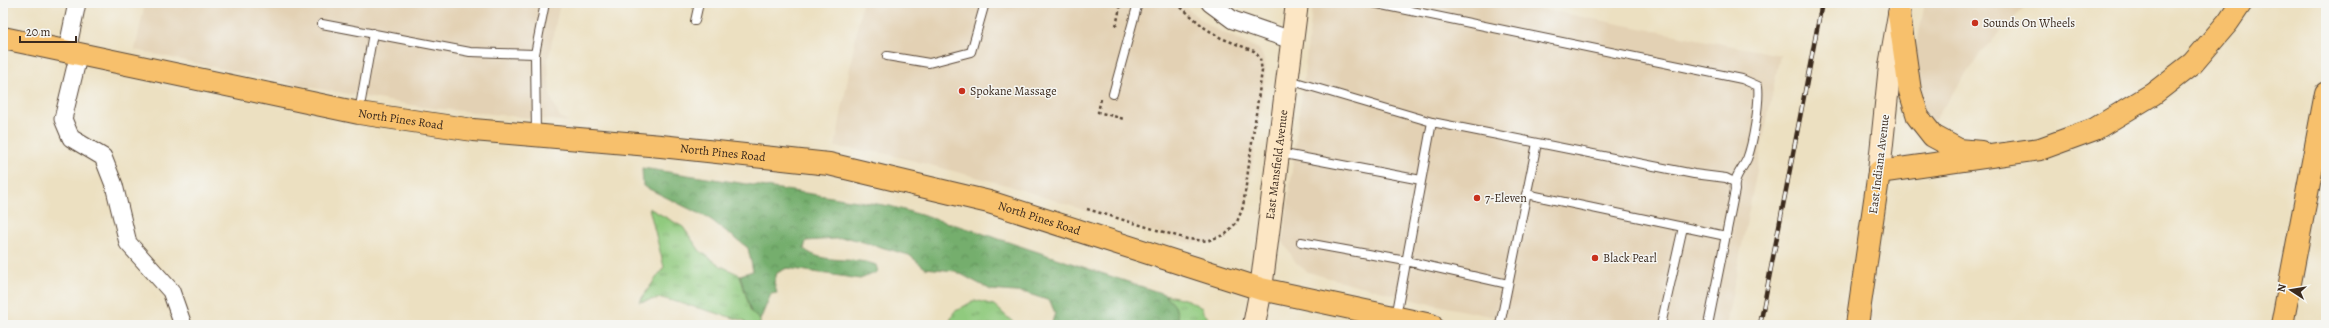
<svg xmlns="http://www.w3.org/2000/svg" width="2329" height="328" viewBox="0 0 2329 328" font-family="Alegreya,serif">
  <defs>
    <pattern id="grass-tufts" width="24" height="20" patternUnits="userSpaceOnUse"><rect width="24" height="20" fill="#90ca7e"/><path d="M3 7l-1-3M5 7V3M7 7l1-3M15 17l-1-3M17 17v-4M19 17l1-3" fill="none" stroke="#77a467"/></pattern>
    <pattern id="forest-crowns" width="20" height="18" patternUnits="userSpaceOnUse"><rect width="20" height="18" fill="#74ae6d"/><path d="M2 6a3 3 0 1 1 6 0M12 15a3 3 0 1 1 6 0" fill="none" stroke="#608e59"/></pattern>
  </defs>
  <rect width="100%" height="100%" fill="#f6f6f2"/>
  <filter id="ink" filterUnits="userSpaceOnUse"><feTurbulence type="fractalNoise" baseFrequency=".025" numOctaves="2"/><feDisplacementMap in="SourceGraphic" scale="8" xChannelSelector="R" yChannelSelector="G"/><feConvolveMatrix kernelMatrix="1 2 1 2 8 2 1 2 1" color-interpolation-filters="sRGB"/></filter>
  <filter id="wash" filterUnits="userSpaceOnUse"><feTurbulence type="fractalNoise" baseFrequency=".012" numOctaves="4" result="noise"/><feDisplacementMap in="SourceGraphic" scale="16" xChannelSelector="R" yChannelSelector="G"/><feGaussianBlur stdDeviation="0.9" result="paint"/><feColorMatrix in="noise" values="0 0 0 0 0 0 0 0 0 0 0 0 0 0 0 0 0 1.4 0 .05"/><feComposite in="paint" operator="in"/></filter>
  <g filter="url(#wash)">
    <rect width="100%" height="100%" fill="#ece0c1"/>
    <!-- built -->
    <path fill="#e3d1b4" d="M 145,3 L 560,3 L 548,61 L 550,95 L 559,116 L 569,122 L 423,107 L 292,84 L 135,50 Z
      M 862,3 L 1180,3 L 1209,26 L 1259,49 L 1264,59 L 1266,69 L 1246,208 L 1239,225 L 1226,237 L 1209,243 L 1192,243 L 1139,228 L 1010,186 L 938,167 L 883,153 L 835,147 Z
      M 1313,3 L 1510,3 L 1780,55 L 1726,325 L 1533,325 L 1422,302 L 1318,275 L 1308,272 L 1297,264 L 1283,242 Z
      M 1925,3 L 2029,3 L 1981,52 L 1932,124 L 1922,108 L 1915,54 Z"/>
    <!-- grass -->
    <path fill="url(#grass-tufts)" stroke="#667a4e" d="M 649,208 L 683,227 L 700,251 L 721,266 L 740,275 L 751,312 L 760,320 L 760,325 L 746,325 L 745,321 L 662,298 L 639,302 L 664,267 Z
      M 1164,294 L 1188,300 L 1202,308 L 1203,312 L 1215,325 L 1180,325 L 1175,306 Z
      M 975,300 L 994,305 L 1016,325 L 952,325 L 950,321 L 954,312 Z"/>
    <!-- forest -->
    <path fill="url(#forest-crowns)" stroke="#586c46" d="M 642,168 L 890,206 L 969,229 L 1164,294 L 1175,306 L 1180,325 L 1051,325 L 1055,313 L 1050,301 L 1026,293 L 991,290 L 955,271 L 925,268 L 909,255 L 849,238 L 806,241 L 804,249 C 823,265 853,256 876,265 L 878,272 L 860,279 L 787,268 L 777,273 L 774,283 L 777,293 L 771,294 L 760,320 L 751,312 L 740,275 L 753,271 L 748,248 L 710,219 L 643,186 Z"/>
  </g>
  <g filter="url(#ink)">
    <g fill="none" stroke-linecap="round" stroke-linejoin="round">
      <!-- lane casing -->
      <g stroke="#564536" stroke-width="10">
        <path id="lane" d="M 1373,3 L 1742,79 L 1758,86 C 1760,102 1753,144 1747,159 C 1742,170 1733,177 1735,190 L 1708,325
          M 695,21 L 699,3
          M 322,24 L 470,52 L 535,54
          M 887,56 L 929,63 L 971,52 L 985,3
          M 1289,80 L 1432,122 L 1694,174 L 1726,178 L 1734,182
          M 1113,94 L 1138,3
          M 359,112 L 373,33
          M 536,135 L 535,54 L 545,3
          M 1279,153 L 1421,180
          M 1526,194 L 1683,227 L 1661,325
          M 1683,227 L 1726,236
          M 1301,242 L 1406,261 L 1508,284
          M 1396,317 L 1432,122
          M 1500,325 L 1537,143"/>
      </g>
      <!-- street casing -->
      <g stroke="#564536" stroke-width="19">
        <path id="street" d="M 1210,3 L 1233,20 L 1291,40
          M 67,51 L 77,3
          M 79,53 L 63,119 L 71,138 L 103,157 L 114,185 L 128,243 L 171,291 L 183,325"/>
      </g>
      <!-- secondary casing -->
      <g stroke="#564536" stroke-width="24">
        <g id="secondary">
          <path d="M 1879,172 L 1890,66 L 1901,3"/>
          <path id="s1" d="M 1254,325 L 1261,289 L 1297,3"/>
        </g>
      </g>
      <!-- primary casing -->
      <g stroke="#564536" stroke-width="24">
        <g id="primary">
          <path id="s2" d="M 3,38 L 359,113 L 473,130 L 661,146 L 829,164 L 989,202 L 1261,289 L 1431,325"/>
          <path d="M 1857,325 L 1879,172"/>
        </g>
      </g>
      <!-- highway casing -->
      <g stroke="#564536" stroke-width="24">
        <path id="highway" d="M 1899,14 L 1910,91 L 1918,117 L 1933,136 L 1959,150 L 1981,152
          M 1879,172 L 2040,149 L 2095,129 L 2153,94 L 2193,63 L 2228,22 L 2241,3
          M 2282,325 L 2326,93"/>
      </g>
      <!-- path -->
      <path stroke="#564536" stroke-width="2.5" stroke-dasharray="3 3" stroke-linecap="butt" d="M 1116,26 L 1121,3
        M 1101,99 L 1098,112 L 1124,119
        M 1087,209 L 1187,239 L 1207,241 L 1226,234 L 1237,222 L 1243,207 L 1262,71 L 1260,58 L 1254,51 L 1221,38 L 1205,28 L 1176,3"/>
      <!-- lane -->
      <use href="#lane" stroke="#fff" stroke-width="8"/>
      <!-- street -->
      <use href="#street" stroke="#fff" stroke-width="17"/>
      <!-- secondary -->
      <use href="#secondary" stroke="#fce6c4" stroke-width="22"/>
      <!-- primary -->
      <use href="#primary" stroke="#f7c06c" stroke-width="22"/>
      <!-- highway -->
      <use href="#highway" stroke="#f7c06c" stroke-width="22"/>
      <!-- rail casing -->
      <g stroke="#3b2a1e" stroke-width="4.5">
        <path id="rail" d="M 1760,325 L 1822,3"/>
      </g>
      <!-- rail -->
      <use href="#rail" stroke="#f6f6f2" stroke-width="3" stroke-dasharray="9" stroke-linecap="butt"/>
    </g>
  </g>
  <!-- markers -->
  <g fill="#c8321e" stroke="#f6f6f2" stroke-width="1.5">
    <circle cx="1975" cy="23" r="4"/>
    <circle cx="962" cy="91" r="4"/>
    <circle cx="1477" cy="198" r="4"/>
    <circle cx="1595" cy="258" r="4"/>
  </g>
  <g text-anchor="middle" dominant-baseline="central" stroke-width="3" stroke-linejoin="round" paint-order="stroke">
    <!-- poi labels -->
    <g font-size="12" fill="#3b2a1e" stroke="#f6f6f2" text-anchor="start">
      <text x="1983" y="23">Sounds On Wheels</text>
      <text x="970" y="91">Spokane Massage</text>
      <text x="1485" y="198">7-Eleven</text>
      <text x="1603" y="258">Black Pearl</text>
    </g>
    <!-- street labels -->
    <g font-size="12" fill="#3b2a1e" stroke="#f6f6f2">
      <text stroke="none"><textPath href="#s2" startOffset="406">North Pines Road</textPath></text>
      <text stroke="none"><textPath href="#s2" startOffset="730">North Pines Road</textPath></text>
      <text stroke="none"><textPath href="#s1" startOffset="162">East Mansfield Avenue</textPath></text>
      <text transform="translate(1879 164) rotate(-83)">East Indiana Avenue</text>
      <text stroke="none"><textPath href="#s2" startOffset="1054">North Pines Road</textPath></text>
    </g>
  </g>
  <!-- margin -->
  <rect width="2329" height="328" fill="none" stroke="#f6f6f2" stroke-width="16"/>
  <!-- north arrow -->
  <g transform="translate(2291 290) rotate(282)" stroke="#f6f6f2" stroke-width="3" paint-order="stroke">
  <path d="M0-3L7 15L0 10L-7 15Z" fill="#3b2a1e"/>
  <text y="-6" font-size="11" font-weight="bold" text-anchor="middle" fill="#3b2a1e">N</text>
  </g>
  <!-- scale -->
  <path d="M20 36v6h56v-6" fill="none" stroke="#3b2a1e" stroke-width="2"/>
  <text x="26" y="36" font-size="12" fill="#3b2a1e" stroke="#f6f6f2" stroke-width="3" paint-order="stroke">20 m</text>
</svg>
